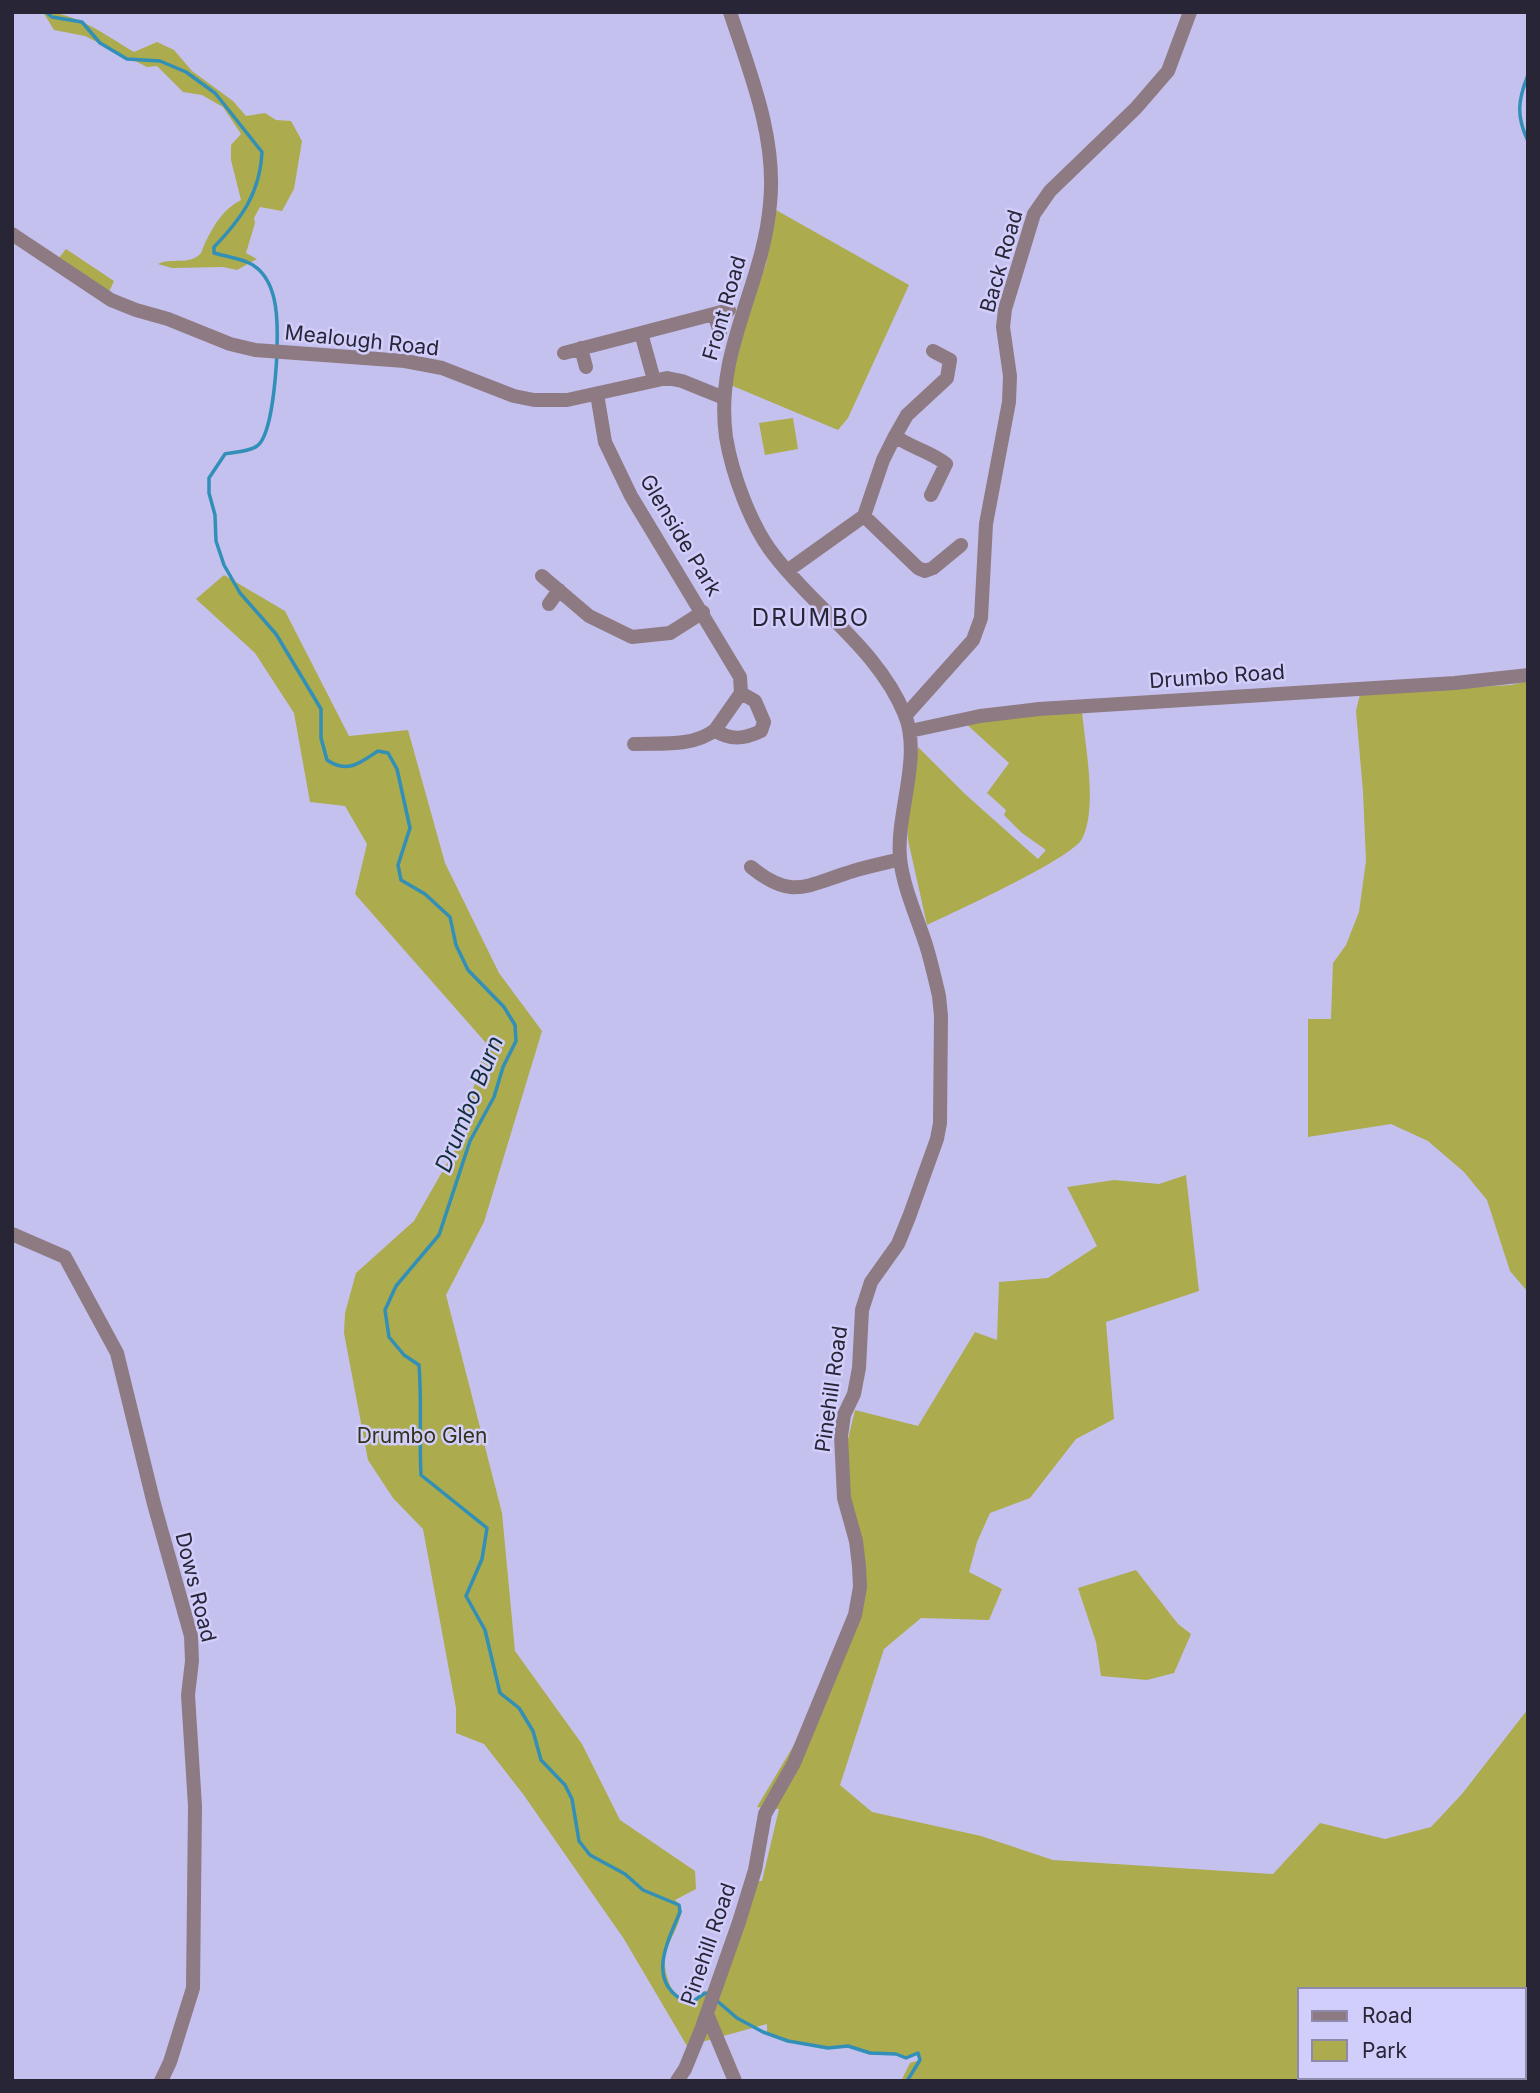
<svg xmlns="http://www.w3.org/2000/svg" width="1540" height="2093" viewBox="0 0 1540 2093" font-family="Inter,sans-serif">
  <rect width="100%" height="100%" fill="#c5c1ee"/>
  <!-- green -->
  <path fill="#acab4d" fill-rule="evenodd" d="M 43,12 C 75,12 107,36 134,52 L 157,42 L 174,50 L 192,71 L 233,101 L 246,116 L 265,113 L 276,120 L 291,121 L 302,141 L 294,189 L 282,211 L 260,207 L 254,218 L 255,223 L 246,253 L 257,259 L 237,270 L 223,267 L 172,268 L 158,264 C 171,257 190,266 201,253 C 202,251 204,245 205,243 C 214,225 223,209 241,200 L 231,160 L 231,145 L 241,134 L 223,107 L 202,95 L 183,92 L 157,66 L 147,67 L 85,36 L 54,30 Z
    M 776,210 L 909,285 L 848,418 L 838,430 L 728,384 L 736,343 L 766,264 Z
    M 66,249 L 114,281 L 109,292 L 59,258 Z
    M 793,418 L 798,449 L 765,455 L 759,423 Z
    M 224,575 L 285,611 L 349,736 L 408,730 L 445,863 L 499,973 L 542,1031 L 484,1222 L 446,1295 L 502,1513 L 515,1651 L 582,1744 L 620,1820 L 695,1871 L 696,1889 L 675,1900 C 680,1904 682,1907 681,1914 C 674,1942 657,1950 669,1983 C 672,1991 680,1999 689,1999 C 697,1999 702,1992 709,1990 L 748,1881 L 762,1881 L 779,1809 L 757,1807 L 794,1745 L 850,1616 L 855,1589 L 847,1499 L 846,1448 L 855,1410 L 918,1426 L 975,1332 L 997,1340 L 999,1282 L 1048,1278 L 1097,1246 L 1067,1187 L 1114,1180 L 1159,1184 L 1186,1175 L 1199,1291 L 1106,1322 L 1114,1419 L 1076,1439 L 1030,1498 L 990,1513 L 977,1542 L 969,1572 L 1002,1589 L 989,1620 L 921,1618 L 884,1649 L 840,1785 L 872,1812 L 981,1836 L 1053,1860 L 1273,1874 L 1320,1823 L 1385,1839 L 1431,1827 L 1462,1794 L 1528,1709 L 1528,2081 L 901,2081 L 910,2063 L 920,2060 L 918,2053 L 906,2058 L 896,2054 L 870,2053 L 848,2046 L 828,2048 L 788,2041 L 767,2034 L 767,2024 L 687,2046 L 624,1939 L 523,1794 L 484,1744 L 456,1733 L 456,1708 L 423,1529 L 393,1498 L 368,1460 L 344,1333 L 345,1313 L 356,1273 L 414,1221 L 457,1146 L 486,1043 L 355,894 L 367,844 L 345,806 L 310,802 L 294,713 L 255,653 L 196,599 ZM 1300,1990 L 1524,1990 L 1524,2077 L 1300,2077 Z
    M 1528,681 L 1528,1292 L 1510,1271 L 1487,1200 L 1464,1172 L 1428,1141 L 1391,1124 L 1308,1137 L 1308,1019 L 1331,1019 L 1333,963 L 1346,945 L 1359,912 L 1366,861 L 1363,792 L 1356,711 L 1360,694 L 1511,685 Z
    M 1082,711 C 1085,746 1098,808 1082,839 C 1071,859 954,912 927,925 L 908,840 L 907,819 L 918,747 L 965,794 L 1038,859 L 1046,850 L 1022,833 L 1004,815 L 1006,810 L 987,793 L 1009,763 L 963,721 Z
    M 1136,1570 L 1178,1624 L 1191,1634 L 1174,1673 L 1147,1680 L 1101,1676 L 1096,1642 L 1078,1588 Z"/>
  <g fill="none" stroke-linecap="round" stroke-linejoin="round">
    <!-- stream -->
    <path stroke="#328fb8" stroke-width="3.5" d="M 46,12 L 52,17 L 82,22 L 100,43 L 127,59 L 160,61 L 186,72 L 215,93 L 262,152 C 260,193 242,218 214,247 L 214,253 C 225,256 236,258 247,262 C 278,275 278,318 277,347
      M 1528,75 C 1518,100 1516,116 1528,141
      M 277,354 C 276,372 272,436 257,446 C 249,452 234,452 225,454 L 209,478 L 209,493 L 215,515 L 216,541 L 224,565 L 240,593 L 276,634 L 321,709 L 321,738 L 327,760 C 347,774 360,763 378,751 L 388,753 L 397,769 L 410,828 L 398,865 L 401,880 L 425,894 L 450,917 L 456,945 L 468,970 L 504,1007 L 515,1025 L 516,1041 L 503,1067 L 494,1097 L 470,1141 L 439,1235 L 396,1286 L 385,1310 L 389,1337 L 404,1355 L 419,1365 C 422,1402 419,1438 421,1475 L 487,1528 L 482,1559 L 466,1596 L 485,1630 L 500,1693 L 519,1708 L 533,1731 L 541,1760 L 565,1785 L 572,1799 L 579,1841 L 590,1855 L 625,1874 L 643,1890 L 679,1905 L 680,1912 C 667,1943 646,1982 686,2002 L 695,2000 L 705,1993 L 710,1996
      M 716,2000 L 737,2018 L 763,2032 L 788,2041 L 828,2048 L 848,2046 L 870,2053 L 896,2054 L 906,2058 L 918,2053 L 920,2060 L 907,2081"/>
    <!-- minor -->
    <path stroke="#8e7a83" stroke-width="14" d="M 12,234 L 111,300 L 136,310 L 168,319 L 230,344 L 255,350 L 405,361 L 442,368 L 514,396 L 534,400 L 567,400 L 667,378 L 682,381 L 724,398
      M 714,314 L 720,332
      M 641,333 L 729,310
      M 581,348 L 586,367
      M 564,353 L 641,333 L 654,380
      M 597,394 L 605,442 L 631,496 L 740,677 L 741,693 L 755,701 L 764,722 L 761,731 C 745,739 730,741 715,730 C 693,747 661,743 634,744
      M 895,436 C 911,448 930,451 946,464 L 931,495
      M 864,516 L 918,568 L 925,571 L 933,568 L 961,545
      M 787,571 L 864,516 L 883,460 L 895,436 L 907,415 L 947,378 L 950,360 L 933,351
      M 542,576 L 589,616 L 632,637 L 670,633 L 703,612
      M 549,604 L 559,590
      M 905,716 L 973,640 L 981,618 L 986,524 L 1009,402 L 1010,376 L 1003,327 L 1005,309 L 1034,214 L 1050,191 L 1136,108 L 1168,71 L 1190,12
      M 715,730 L 741,693
      M 910,731 L 980,716 L 1039,709 L 1455,683 L 1528,675
      M 751,867 C 790,899 804,887 847,873 C 864,867 882,864 900,859
      M 12,1234 L 65,1257 L 117,1353 L 154,1504 L 191,1636 L 192,1661 L 188,1695 L 195,1806 L 193,1988 L 170,2062 L 161,2081
      M 707,2014 L 735,2081
      M 677,2081 L 685,2069 L 701,2030 L 739,1922 L 755,1870 L 765,1814 L 794,1763 L 855,1615 L 860,1587 L 859,1566 L 856,1541 L 844,1498 L 841,1436 L 844,1415 L 854,1394 L 859,1368 L 862,1310 L 871,1282 L 898,1244 L 909,1217 L 937,1139 L 940,1123 L 941,1016 L 939,996 C 935,979 931,961 926,945 C 917,917 903,887 900,858 C 896,813 922,758 905,715 C 878,649 816,610 774,555 C 751,526 732,474 726,437 C 714,351 763,287 770,204 C 777,138 750,73 730,12"/>
  </g>
  <g text-anchor="middle" dominant-baseline="central" stroke-width="5" stroke-linejoin="round" paint-order="stroke">
    <!-- street labels -->
    <g font-size="21" fill="#272536" stroke="#d2cefb">
      <text transform="translate(1001 261) rotate(-74)">Back Road</text>
      <text transform="translate(724 308) rotate(-74)">Front Road</text>
      <text transform="translate(362 340) rotate(6)">Mealough Road</text>
      <text transform="translate(681 535) rotate(59)">Glenside Park</text>
      <text transform="translate(1217 676) rotate(-4)">Drumbo Road</text>
      <text transform="translate(831 1389) rotate(-82)">Pinehill Road</text>
      <text transform="translate(196 1587) rotate(76)">Dows Road</text>
      <text transform="translate(708 1944) rotate(-71)">Pinehill Road</text>
    </g>
    <!-- park labels -->
    <g font-size="21" fill="#32321a" stroke="#d2cefb">
      <text x="422" y="1435">Drumbo Glen</text>
    </g>
    <!-- water labels -->
    <g font-size="23" font-style="italic" fill="#142f3a" stroke="#d2cefb">
      <text transform="translate(469 1104) rotate(-68)">Drumbo Burn</text>
    </g>
    <!-- quarter labels -->
    <g font-size="24" letter-spacing="2" fill="#272536" stroke="#d2cefb">
      <text x="811" y="617">DRUMBO</text>
    </g>
  </g>
  <!-- border -->
  <rect width="1540" height="2093" fill="none" stroke="#272536" stroke-width="28"/>
  <!-- legend -->
  <rect x="1298" y="1988" width="228" height="91" fill="#d2cefb" stroke="#8e8aac" stroke-width="2"/>
  <rect x="1312" y="2011" width="35" height="10" fill="#8e7a83" stroke="#8e8aac" stroke-width="2"/>
  <text x="1362" y="2023" font-size="21" fill="#272536">Road</text>
  <rect x="1312" y="2040" width="35" height="21" fill="#acab4d" stroke="#8e8aac" stroke-width="2"/>
  <text x="1362" y="2058" font-size="21" fill="#272536">Park</text>
</svg>
